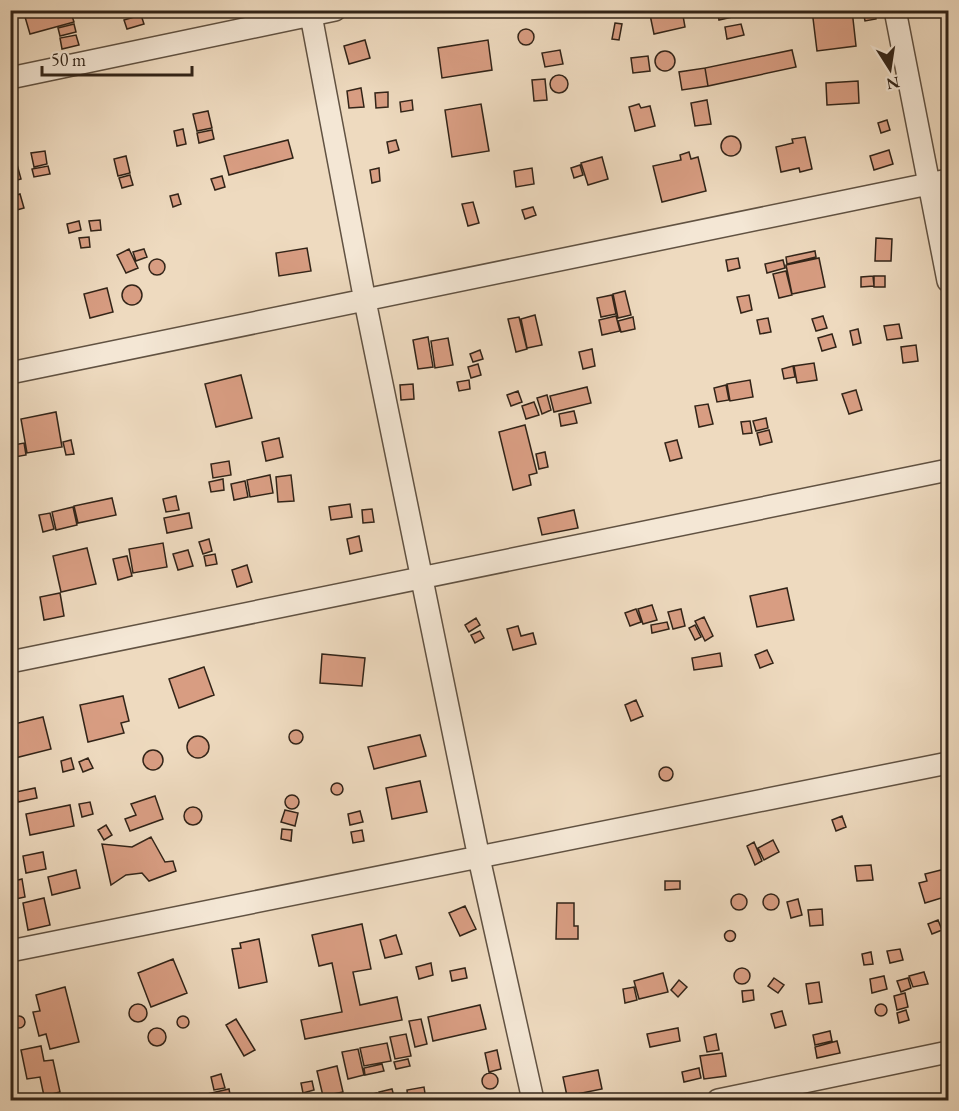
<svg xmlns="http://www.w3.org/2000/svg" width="959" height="1111" viewBox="0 0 959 1111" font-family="'EB Garamond',serif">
  <rect width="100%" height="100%" fill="#eedabf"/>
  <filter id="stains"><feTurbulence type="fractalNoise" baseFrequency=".00333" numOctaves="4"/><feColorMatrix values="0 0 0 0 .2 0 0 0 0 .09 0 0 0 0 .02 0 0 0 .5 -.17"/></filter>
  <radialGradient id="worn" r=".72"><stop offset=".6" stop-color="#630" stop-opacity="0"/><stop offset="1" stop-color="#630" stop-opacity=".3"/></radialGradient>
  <!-- building -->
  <path fill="#d89d82" stroke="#322418" stroke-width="1.5" d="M 23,10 L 70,10 L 74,22 L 30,34 Z
    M 649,10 L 682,10 L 685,27 L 654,34 Z
    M 717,10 L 750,10 L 750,13 L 719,20 Z
    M 812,10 L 852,10 L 856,46 L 817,51 Z
    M 875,10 L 876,19 L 865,21 L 863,11 Z
    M 141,15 L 144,24 L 127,29 L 124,20 Z
    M 615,23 L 622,24 L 619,40 L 612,39 Z
    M 74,24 L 76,32 L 60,36 L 58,28 Z
    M 741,24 L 744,35 L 727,39 L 725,27 Z
    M518 37a8 8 0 1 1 16 0a8 8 0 1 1-16 0Z
    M 76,35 L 79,45 L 62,49 L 60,38 Z
    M 365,40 L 370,58 L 349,64 L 344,46 Z
    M 488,40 L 492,70 L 442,78 L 438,48 Z
    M 560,50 L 563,64 L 545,67 L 542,53 Z
    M 792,50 L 796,67 L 708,86 L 705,68 Z
    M655 61a10 10 0 1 1 20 0a10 10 0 1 1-20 0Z
    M 648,56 L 650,71 L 633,73 L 631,58 Z
    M 705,68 L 708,86 L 682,90 L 679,72 Z
    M550 84a9 9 0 1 1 18 0a9 9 0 1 1-18 0Z
    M 545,79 L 547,100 L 534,101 L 532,80 Z
    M 858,81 L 859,103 L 827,105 L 826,83 Z
    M 361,88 L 364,107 L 349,108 L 347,91 Z
    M 388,92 L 388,107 L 376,108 L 375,93 Z
    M 412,100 L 413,110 L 401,112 L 400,102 Z
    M 707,100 L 711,124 L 695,126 L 691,103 Z
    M 481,104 L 489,151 L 452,157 L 445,110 Z
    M 639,104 L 641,108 L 650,106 L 655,126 L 635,131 L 629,107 Z
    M 208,111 L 212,128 L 197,131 L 193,114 Z
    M 887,120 L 890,130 L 881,133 L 878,123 Z
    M 183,129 L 186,144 L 177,146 L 174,131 Z
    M 212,130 L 214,139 L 199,143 L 197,133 Z
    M721 146a10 10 0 1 1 20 0a10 10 0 1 1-20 0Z
    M 805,137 L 812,169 L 800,172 L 799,168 L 781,172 L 776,147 L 793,143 L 792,139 Z
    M 10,139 L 21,179 L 10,182 Z
    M 288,140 L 293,158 L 229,175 L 224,156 Z
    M 396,140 L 399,150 L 389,153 L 387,142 Z
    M 889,150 L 893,164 L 874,170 L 870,156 Z
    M 45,151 L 47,164 L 34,167 L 31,153 Z
    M 689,152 L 691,159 L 698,157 L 706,191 L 662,202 L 653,166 L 681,160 L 680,155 Z
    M 126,156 L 130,173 L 118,176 L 114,159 Z
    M 602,157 L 608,179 L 588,185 L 581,163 Z
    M 580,165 L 583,175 L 574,178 L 571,168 Z
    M 48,166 L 50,174 L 34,177 L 32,169 Z
    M 379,168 L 380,181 L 372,183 L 370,170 Z
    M 532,168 L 534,184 L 516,187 L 514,171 Z
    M 130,175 L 133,185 L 122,188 L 119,178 Z
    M 222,176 L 225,187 L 215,190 L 211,179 Z
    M 20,194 L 24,208 L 10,212 L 10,197 Z
    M 178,194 L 181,204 L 173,207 L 170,196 Z
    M 473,202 L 479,223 L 468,226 L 462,204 Z
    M 533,207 L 536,215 L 525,219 L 522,210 Z
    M 100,220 L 101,230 L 91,231 L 89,221 Z
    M 79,221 L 81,230 L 69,233 L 67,224 Z
    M 89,237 L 90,247 L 81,248 L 79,238 Z
    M 876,238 L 892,239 L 891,261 L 875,261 Z
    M 307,248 L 311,271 L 279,276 L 276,253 Z
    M 129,249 L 138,268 L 126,273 L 117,255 Z
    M 144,249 L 147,257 L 136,261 L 133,252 Z
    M 815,251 L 816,257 L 787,264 L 786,257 Z
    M 738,258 L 740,268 L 728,271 L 726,260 Z
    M 819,258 L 825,287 L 792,294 L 786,265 Z
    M149 267a8 8 0 1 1 16 0a8 8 0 1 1-16 0Z
    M 783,260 L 785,268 L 767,273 L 765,264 Z
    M 786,271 L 792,295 L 779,298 L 773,274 Z
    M 873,276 L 874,286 L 861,287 L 861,277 Z
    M 874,276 L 885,276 L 885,287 L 874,287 Z
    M122 295a10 10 0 1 1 20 0a10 10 0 1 1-20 0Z
    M 107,288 L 113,312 L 90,318 L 84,294 Z
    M 625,291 L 631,315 L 618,318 L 613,294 Z
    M 612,295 L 616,314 L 601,317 L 597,298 Z
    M 749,295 L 752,310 L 741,313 L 737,297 Z
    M 535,315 L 542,345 L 527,348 L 521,319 Z
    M 616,316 L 620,331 L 602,335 L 599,320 Z
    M 823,316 L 827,328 L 816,331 L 812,319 Z
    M 519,317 L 527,349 L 516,352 L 508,319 Z
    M 633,317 L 635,329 L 621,332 L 618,321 Z
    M 768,318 L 771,332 L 760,334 L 757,320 Z
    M 899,324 L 902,338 L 887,340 L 884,326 Z
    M 858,329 L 861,343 L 853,345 L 850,331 Z
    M 832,334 L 836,347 L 822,351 L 818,338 Z
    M 428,337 L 433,367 L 418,369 L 413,340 Z
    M 448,338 L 453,365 L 435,368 L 431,341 Z
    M 916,345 L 918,361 L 903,363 L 901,347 Z
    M 592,349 L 595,366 L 583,369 L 579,352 Z
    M 480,350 L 483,359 L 473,362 L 470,354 Z
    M 814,363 L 817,380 L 797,383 L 794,366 Z
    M 478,364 L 481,375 L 471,378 L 468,367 Z
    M 793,366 L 795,377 L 784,379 L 782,369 Z
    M 241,375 L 252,418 L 216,427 L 205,384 Z
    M 469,380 L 470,389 L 459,391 L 457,382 Z
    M 750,380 L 753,397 L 730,401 L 727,384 Z
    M 413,384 L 414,399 L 401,400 L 400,385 Z
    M 726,385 L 729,400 L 717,402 L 714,388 Z
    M 587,387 L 591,403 L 554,412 L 550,396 Z
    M 856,390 L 862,410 L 849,414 L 842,394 Z
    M 518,391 L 522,402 L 511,406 L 507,395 Z
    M 547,395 L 551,410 L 542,414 L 537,398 Z
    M 534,402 L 539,415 L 526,419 L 522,406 Z
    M 708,404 L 713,424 L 699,427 L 695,406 Z
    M 574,411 L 577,423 L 561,426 L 559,414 Z
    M 56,412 L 62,447 L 27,453 L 21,419 Z
    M 766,418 L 768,428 L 756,431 L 753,421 Z
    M 750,421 L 752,433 L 743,434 L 741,422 Z
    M 525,425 L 537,473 L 529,475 L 531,485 L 513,490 L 499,432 Z
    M 769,430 L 772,442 L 760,445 L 757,433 Z
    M 279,438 L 283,457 L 266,461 L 262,442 Z
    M 71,440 L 74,454 L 66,455 L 63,442 Z
    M 677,440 L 682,458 L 670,461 L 665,443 Z
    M 24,443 L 26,455 L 15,457 L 13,445 Z
    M 545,452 L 548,467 L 539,469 L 536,454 Z
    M 229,461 L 231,475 L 213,478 L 211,464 Z
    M 270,475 L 273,493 L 250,497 L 247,480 Z
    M 291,475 L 294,501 L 278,502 L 276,477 Z
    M 223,479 L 224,490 L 211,492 L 209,482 Z
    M 245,481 L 248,497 L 234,500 L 231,484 Z
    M 176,496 L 179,510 L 166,512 L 163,499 Z
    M 112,498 L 116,515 L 78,523 L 74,506 Z
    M 350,504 L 352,517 L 331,520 L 329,507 Z
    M 73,507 L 77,525 L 56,530 L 52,512 Z
    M 372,509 L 374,522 L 363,523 L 362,510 Z
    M 574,510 L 578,528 L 542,535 L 538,518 Z
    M 50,513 L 54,529 L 43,532 L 39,515 Z
    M 189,513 L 192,528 L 167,533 L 164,518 Z
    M 359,536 L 362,551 L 350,554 L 347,539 Z
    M 209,539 L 212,551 L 203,554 L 199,542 Z
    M 163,543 L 167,567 L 133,573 L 129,549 Z
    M 87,548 L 96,584 L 61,592 L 53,556 Z
    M 188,550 L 193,566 L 178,570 L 173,554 Z
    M 215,554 L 217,564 L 206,566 L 204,556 Z
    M 127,556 L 132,576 L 118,580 L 113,559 Z
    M 247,565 L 252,582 L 237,587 L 232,570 Z
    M 787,588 L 794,620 L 757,627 L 750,596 Z
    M 60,593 L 64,616 L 44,620 L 40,597 Z
    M 652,605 L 657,620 L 643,624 L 638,609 Z
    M 636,609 L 641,622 L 630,626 L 625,613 Z
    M 681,609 L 685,626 L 673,629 L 668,612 Z
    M 704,617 L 713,636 L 705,641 L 695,621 Z
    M 476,618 L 480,625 L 469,632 L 465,625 Z
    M 667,622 L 669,629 L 652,633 L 651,625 Z
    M 695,625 L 701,637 L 695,640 L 689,628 Z
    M 518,626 L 521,636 L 533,633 L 536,644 L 513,650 L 507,629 Z
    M 480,631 L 484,638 L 475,643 L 471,635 Z
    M 767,650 L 773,663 L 760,668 L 755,655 Z
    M 720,653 L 722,666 L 694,670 L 692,658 Z
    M 322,654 L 365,658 L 362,686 L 320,683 Z
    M 204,667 L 214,695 L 179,708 L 169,679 Z
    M 123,696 L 129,721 L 121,723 L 124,733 L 88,742 L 80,705 Z
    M 636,700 L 643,716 L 631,721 L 625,705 Z
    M 43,717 L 51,749 L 15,758 L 10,738 L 10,725 Z
    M289 737a7 7 0 1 1 14 0a7 7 0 1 1-14 0Z
    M 420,735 L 426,756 L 374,769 L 368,747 Z
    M187 747a11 11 0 1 1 22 0a11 11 0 1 1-22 0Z
    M143 760a10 10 0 1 1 20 0a10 10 0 1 1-20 0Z
    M 71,758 L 74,769 L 63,772 L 61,761 Z
    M 88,758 L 93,768 L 83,772 L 79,762 Z
    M659 774a7 7 0 1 1 14 0a7 7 0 1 1-14 0Z
    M 420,781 L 427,812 L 392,819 L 386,788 Z
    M331 789a6 6 0 1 1 12 0a6 6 0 1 1-12 0Z
    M 35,788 L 37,798 L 18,802 L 16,792 Z
    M285 802a7 7 0 1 1 14 0a7 7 0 1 1-14 0Z
    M 155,796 L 163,819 L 130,831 L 125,819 L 136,815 L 131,804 Z
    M 90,802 L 93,814 L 82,817 L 79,804 Z
    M 70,805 L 74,826 L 30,835 L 26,814 Z
    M184 816a9 9 0 1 1 18 0a9 9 0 1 1-18 0Z
    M 285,810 L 298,813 L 295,826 L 281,822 Z
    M 360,811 L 363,822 L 350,825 L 348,814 Z
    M 842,816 L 846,827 L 836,831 L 832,820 Z
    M 106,825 L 112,835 L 104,840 L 98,830 Z
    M 282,829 L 292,830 L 291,841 L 281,839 Z
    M 362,830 L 364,841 L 353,843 L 351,832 Z
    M 151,837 L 165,862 L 173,861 L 176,871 L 149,881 L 142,873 L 126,875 L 111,885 L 102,844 L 132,847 Z
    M 773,840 L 779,852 L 764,860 L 758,848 Z
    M 754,842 L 762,861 L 755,865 L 747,846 Z
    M 43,852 L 46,869 L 26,873 L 23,856 Z
    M 871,865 L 873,880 L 857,881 L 855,866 Z
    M 945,869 L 948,881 L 948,896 L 925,903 L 919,883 L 927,881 L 925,874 Z
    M 76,870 L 80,888 L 52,895 L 48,877 Z
    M 22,879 L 25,897 L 11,900 L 10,882 Z
    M 665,881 L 680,881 L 680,889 L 665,890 Z
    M731 902a8 8 0 1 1 16 0a8 8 0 1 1-16 0Z
    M763 902a8 8 0 1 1 16 0a8 8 0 1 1-16 0Z
    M 44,898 L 50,925 L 28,930 L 23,903 Z
    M 798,899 L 802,915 L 791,918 L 787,902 Z
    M 557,903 L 574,903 L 574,926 L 578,926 L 578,939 L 556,939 Z
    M 465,906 L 476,929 L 460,936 L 449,913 Z
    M 822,909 L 823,925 L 810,926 L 808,910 Z
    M 938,920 L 942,930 L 932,934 L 928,924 Z
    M 362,924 L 371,969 L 353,972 L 360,1005 L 397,997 L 402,1020 L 305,1039 L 301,1020 L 342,1012 L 332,963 L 319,966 L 312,935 Z
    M724.5 936a5.5 5.5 0 1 1 11 0a5.5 5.5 0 1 1-11 0Z
    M 396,935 L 402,954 L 385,958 L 380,940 Z
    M 259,939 L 267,982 L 239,988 L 232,949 L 241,948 L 240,943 Z
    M 900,949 L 903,960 L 890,963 L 887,951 Z
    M 871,952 L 873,964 L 864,965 L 862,954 Z
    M 173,959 L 187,993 L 151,1007 L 138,973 Z
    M 431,963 L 433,975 L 419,979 L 416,967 Z
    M 465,968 L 467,978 L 452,981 L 450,971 Z
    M734 976a8 8 0 1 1 16 0a8 8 0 1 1-16 0Z
    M 924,972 L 928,984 L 913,987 L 909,976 Z
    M 663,973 L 668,992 L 639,999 L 634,981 Z
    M 884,976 L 887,989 L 872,993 L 870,979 Z
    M 774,978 L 784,985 L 778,993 L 768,986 Z
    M 908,978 L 911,988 L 901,992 L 897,981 Z
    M 679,980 L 687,987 L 678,997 L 671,990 Z
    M 819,982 L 822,1002 L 809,1004 L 806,984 Z
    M 65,987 L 79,1042 L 50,1049 L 46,1034 L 39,1036 L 33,1012 L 40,1011 L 36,995 Z
    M 634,987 L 637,1000 L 625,1003 L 623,989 Z
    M 753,990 L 754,1000 L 743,1002 L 742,991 Z
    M 905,993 L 908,1007 L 897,1010 L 894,996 Z
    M875 1010a6 6 0 1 1 12 0a6 6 0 1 1-12 0Z
    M129 1013a9 9 0 1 1 18 0a9 9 0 1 1-18 0Z
    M 480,1005 L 486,1029 L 433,1041 L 428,1017 Z
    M 906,1010 L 909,1020 L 899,1023 L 897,1013 Z
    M 782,1011 L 786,1025 L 775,1028 L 771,1014 Z
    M13 1022a6 6 0 1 1 12 0a6 6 0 1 1-12 0Z
    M177 1022a6 6 0 1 1 12 0a6 6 0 1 1-12 0Z
    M 236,1019 L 255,1050 L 244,1056 L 226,1025 Z
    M 421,1019 L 427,1044 L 415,1047 L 409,1021 Z
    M148 1037a9 9 0 1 1 18 0a9 9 0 1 1-18 0Z
    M 678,1028 L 680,1041 L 650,1047 L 647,1034 Z
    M 830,1031 L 832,1041 L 815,1045 L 813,1035 Z
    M 406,1034 L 411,1056 L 395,1059 L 390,1037 Z
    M 716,1034 L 719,1050 L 707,1052 L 704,1037 Z
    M 837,1041 L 840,1053 L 817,1058 L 815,1047 Z
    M 387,1043 L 391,1061 L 364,1066 L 360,1048 Z
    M 41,1046 L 44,1061 L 53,1060 L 60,1092 L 44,1096 L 40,1077 L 27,1079 L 21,1050 Z
    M 358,1049 L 364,1075 L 348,1079 L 342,1052 Z
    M 497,1050 L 501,1069 L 489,1072 L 485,1053 Z
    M 722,1053 L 726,1076 L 704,1079 L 700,1056 Z
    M 408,1059 L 410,1066 L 396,1069 L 394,1062 Z
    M 382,1064 L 384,1071 L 365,1075 L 364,1068 Z
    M 337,1066 L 343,1092 L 323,1096 L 317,1071 Z
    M 699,1068 L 701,1078 L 684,1082 L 682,1072 Z
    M 598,1070 L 602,1089 L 567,1096 L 563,1077 Z
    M482 1081a8 8 0 1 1 16 0a8 8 0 1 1-16 0Z
    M 221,1074 L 225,1088 L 214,1090 L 211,1077 Z
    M 312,1081 L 314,1090 L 303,1093 L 301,1083 Z
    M 424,1087 L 426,1100 L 408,1100 L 407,1090 Z
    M 229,1089 L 231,1100 L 208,1100 L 207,1094 Z
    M 392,1089 L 395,1100 L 381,1100 L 379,1092 Z
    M 377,1093 L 379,1100 L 356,1100 L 355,1099 Z"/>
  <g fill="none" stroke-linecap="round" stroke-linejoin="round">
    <!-- minor casing -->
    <g stroke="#615242" stroke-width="24">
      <path id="minor" d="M 310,10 L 365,301 L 479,858 L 533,1100
        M 895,10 L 948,281
        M 10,78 L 335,10
        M 10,373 L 948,180
        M 10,662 L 948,470
        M 10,951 L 948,763
        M 718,1100 L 948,1052"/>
    </g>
    <!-- minor -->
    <use href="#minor" stroke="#f4e7d5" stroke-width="21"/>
  </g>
  <!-- margin -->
  <rect width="959" height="1111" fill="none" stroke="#eedabf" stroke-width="36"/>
  <rect x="12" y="12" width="935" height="1087" fill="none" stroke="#322418" stroke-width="3"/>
  <rect x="18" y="18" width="923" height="1075" fill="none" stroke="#322418" stroke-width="1.5"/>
  <!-- north arrow -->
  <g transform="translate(890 69) rotate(168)" stroke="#f4e7d5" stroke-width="4.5" paint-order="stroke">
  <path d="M0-4.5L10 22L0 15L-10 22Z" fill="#322418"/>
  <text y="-9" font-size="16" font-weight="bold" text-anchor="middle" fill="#322418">N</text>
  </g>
  <!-- scale -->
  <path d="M42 66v9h150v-9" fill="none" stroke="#322418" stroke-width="3"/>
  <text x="51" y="66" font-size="18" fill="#322418" stroke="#f4e7d5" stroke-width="4.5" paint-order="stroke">50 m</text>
  <rect width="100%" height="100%" filter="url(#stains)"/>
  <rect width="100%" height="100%" fill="url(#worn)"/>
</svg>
